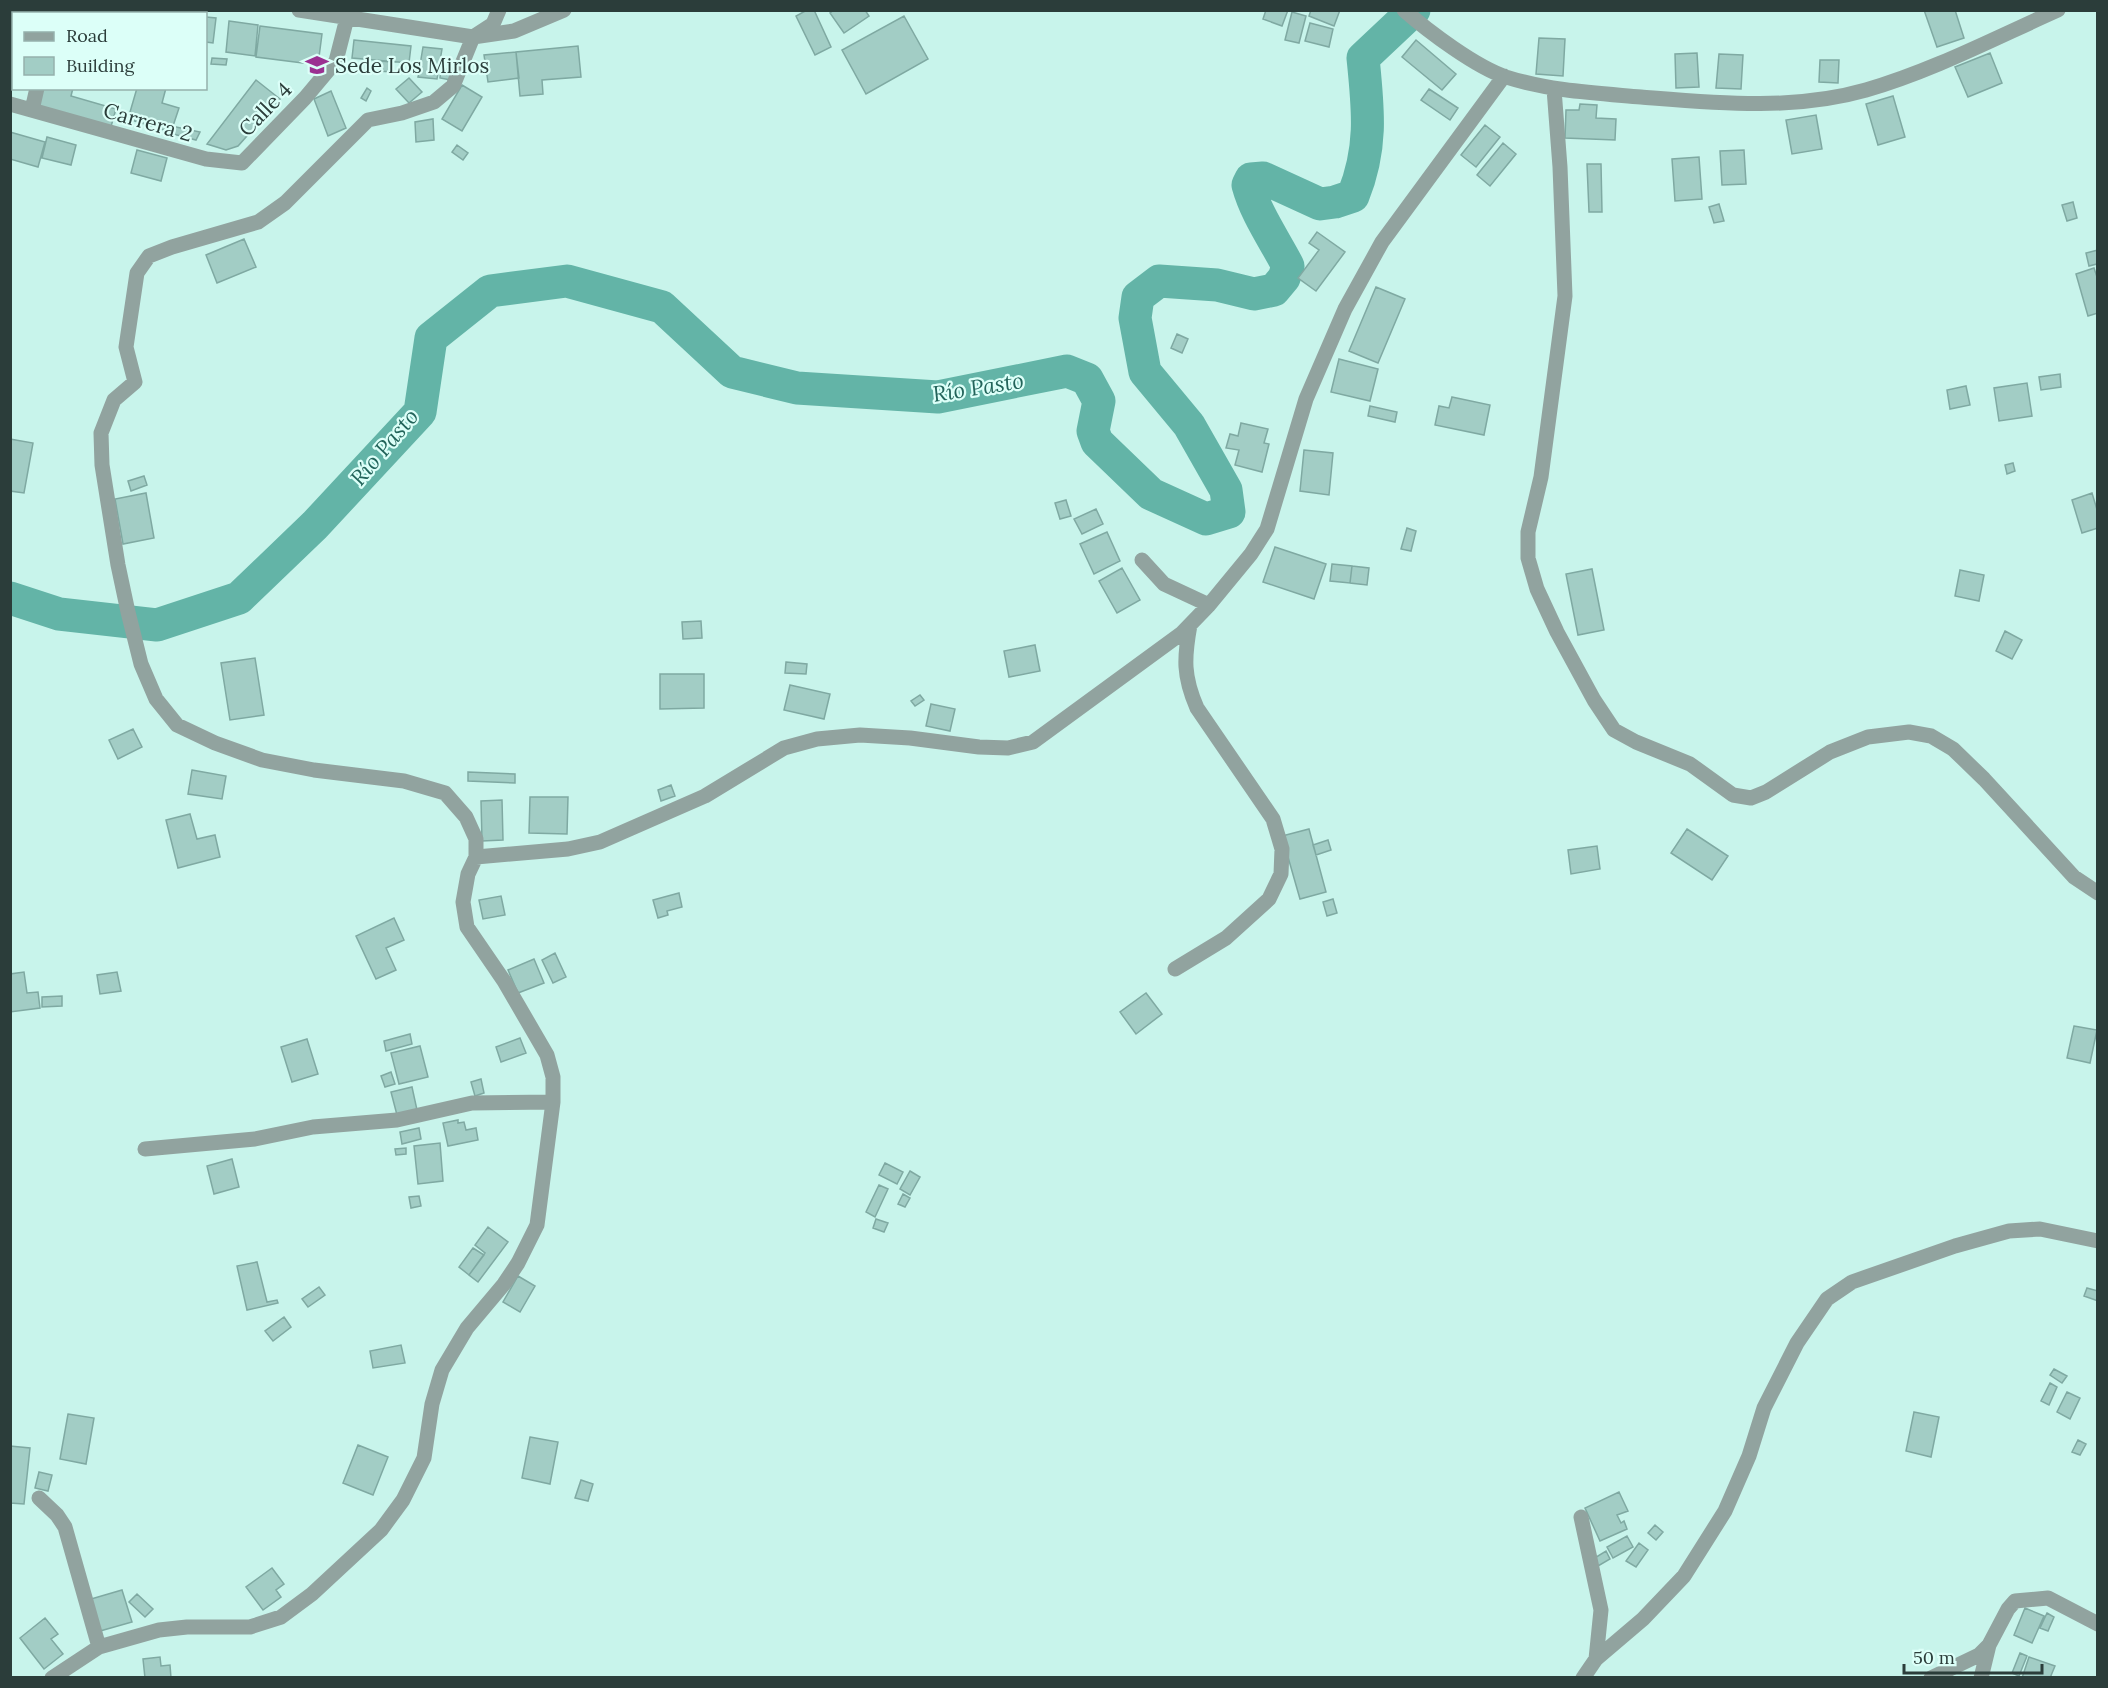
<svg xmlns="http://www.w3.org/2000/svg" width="2108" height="1688" viewBox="0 0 2108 1688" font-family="Lora,serif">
  <rect width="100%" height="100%" fill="#c8f4eb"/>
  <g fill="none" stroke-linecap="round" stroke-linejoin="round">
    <!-- river -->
    <path stroke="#63b4a7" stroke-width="33" d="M 10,598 L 59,614 L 157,625 L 239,598 L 315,525 L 420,412 L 431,338 L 490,291 L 567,281 L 662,307 L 732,372 L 797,388 L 938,397 L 1067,371 L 1087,379 L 1099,401 L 1093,431 L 1097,442 L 1151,494 L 1206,519 L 1229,512 L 1226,490 L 1189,425 L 1145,372 L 1135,318 L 1138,297 L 1159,281 L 1217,285 L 1254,294 L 1274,290 L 1284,278 L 1288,266 C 1274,239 1256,214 1248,185 L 1251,179 L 1263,178 L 1320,204 L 1335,202 L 1353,196 C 1373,147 1368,108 1363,58 L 1414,10"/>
  </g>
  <!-- building -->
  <path fill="#a2cdc5" stroke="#7fa9a2" stroke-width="1.5" d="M 62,10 L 143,10 L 142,14 L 62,14 Z
    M 807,10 L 814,10 L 831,47 L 815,55 L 796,16 Z
    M 834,10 L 865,10 L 869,16 L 844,33 L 830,13 Z
    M 1266,10 L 1288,10 L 1282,26 L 1263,19 Z
    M 1311,10 L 1340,10 L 1334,26 L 1309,16 Z
    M 1924,10 L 1955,10 L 1964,38 L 1937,47 Z
    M 1292,12 L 1306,16 L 1299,43 L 1285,40 Z
    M 904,16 L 928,59 L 866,94 L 842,50 Z
    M 206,17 L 216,18 L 213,43 L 206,42 Z
    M 229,21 L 258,25 L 255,56 L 226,52 Z
    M 1310,23 L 1333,29 L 1329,47 L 1305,41 Z
    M 260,26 L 322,34 L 318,65 L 256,57 Z
    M 1539,38 L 1565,39 L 1563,76 L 1536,74 Z
    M 354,40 L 411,46 L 409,63 L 352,58 Z
    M 1416,40 L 1456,74 L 1442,90 L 1402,57 Z
    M 578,46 L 581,77 L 542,80 L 543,94 L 520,96 L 516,52 Z
    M 423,47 L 442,49 L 437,79 L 418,77 Z
    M 516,52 L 519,78 L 488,82 L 484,55 Z
    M 1697,53 L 1699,87 L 1676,88 L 1675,54 Z
    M 1990,53 L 2002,83 L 1968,97 L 1955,67 Z
    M 1719,54 L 1743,55 L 1741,89 L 1716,88 Z
    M 212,58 L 227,59 L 226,65 L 211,64 Z
    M 1820,60 L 1839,60 L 1838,83 L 1819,82 Z
    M 380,61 L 392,62 L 391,72 L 379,71 Z
    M 441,68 L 452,70 L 451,80 L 440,78 Z
    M 409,78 L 422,92 L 409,103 L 396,89 Z
    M 256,80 L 280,99 L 238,146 L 226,150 L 207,144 Z
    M 462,85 L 482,97 L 462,131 L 442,119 Z
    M 39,88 L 73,88 L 71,96 L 116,109 L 110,130 L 34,108 Z
    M 137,88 L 166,88 L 162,103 L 179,108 L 171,132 L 128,119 Z
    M 367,88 L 371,91 L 366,101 L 361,98 Z
    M 1429,89 L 1458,108 L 1450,120 L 1421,100 Z
    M 331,91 L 346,128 L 328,136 L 314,99 Z
    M 1893,96 L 1905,137 L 1878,145 L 1866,104 Z
    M 1580,104 L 1597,105 L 1596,118 L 1616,119 L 1615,140 L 1565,138 L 1566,110 L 1579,110 Z
    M 1816,115 L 1822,149 L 1792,154 L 1786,120 Z
    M 433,119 L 434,140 L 416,142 L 415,122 Z
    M 1485,125 L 1500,137 L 1476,167 L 1461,155 Z
    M 176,127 L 200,132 L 196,140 L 173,134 Z
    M 10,132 L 45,142 L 38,167 L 10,159 Z
    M 47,137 L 76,145 L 71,165 L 42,158 Z
    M 1503,143 L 1516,154 L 1490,186 L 1477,175 Z
    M 457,145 L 468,153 L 463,160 L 452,152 Z
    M 137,150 L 167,158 L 161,181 L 131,173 Z
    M 1744,150 L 1746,184 L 1722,185 L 1720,151 Z
    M 1699,157 L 1702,199 L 1675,201 L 1672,159 Z
    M 1587,164 L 1601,164 L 1602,212 L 1589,212 Z
    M 2073,202 L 2077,218 L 2067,221 L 2062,205 Z
    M 1719,204 L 1724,221 L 1714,223 L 1709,207 Z
    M 1317,232 L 1345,252 L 1316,291 L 1298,278 L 1319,250 L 1309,243 Z
    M 244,239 L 256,267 L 217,283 L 206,255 Z
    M 2098,250 L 2098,267 L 2097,264 L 2089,266 L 2086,253 Z
    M 2094,268 L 2098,280 L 2098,313 L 2088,316 L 2076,274 Z
    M 1376,287 L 1405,299 L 1378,363 L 1349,351 Z
    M 1177,334 L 1188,339 L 1182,353 L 1171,348 Z
    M 1339,359 L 1378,369 L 1370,401 L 1331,392 Z
    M 2060,374 L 2061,387 L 2041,390 L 2039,377 Z
    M 2027,383 L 2032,416 L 1999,421 L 1994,388 Z
    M 1966,386 L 1970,405 L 1950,409 L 1947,390 Z
    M 1452,397 L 1490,405 L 1484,435 L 1435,425 L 1439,406 L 1449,408 Z
    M 1370,406 L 1397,412 L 1395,422 L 1368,416 Z
    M 1241,423 L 1268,429 L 1264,443 L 1269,444 L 1262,472 L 1235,465 L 1239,450 L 1226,448 L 1230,434 L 1238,436 Z
    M 10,439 L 33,443 L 24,493 L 10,491 Z
    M 1304,450 L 1333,453 L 1329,495 L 1300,491 Z
    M 2013,463 L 2015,471 L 2007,474 L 2005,465 Z
    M 144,476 L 147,485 L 131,491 L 128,481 Z
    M 146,493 L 154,538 L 123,544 L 115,499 Z
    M 2092,493 L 2098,513 L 2098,528 L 2082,533 L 2072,500 Z
    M 1066,500 L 1071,516 L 1060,519 L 1055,503 Z
    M 1096,509 L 1103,524 L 1082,534 L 1074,519 Z
    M 1407,528 L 1416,531 L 1411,551 L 1401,549 Z
    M 1107,532 L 1120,561 L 1094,574 L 1080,544 Z
    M 1275,547 L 1326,564 L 1314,599 L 1263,582 Z
    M 1332,564 L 1352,566 L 1350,583 L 1330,581 Z
    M 1352,566 L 1369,568 L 1367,585 L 1350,583 Z
    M 1122,568 L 1140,600 L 1117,613 L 1099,581 Z
    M 1592,569 L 1604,630 L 1578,635 L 1566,574 Z
    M 1960,570 L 1984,575 L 1979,601 L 1955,596 Z
    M 701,621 L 702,638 L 683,639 L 682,622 Z
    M 2005,631 L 2022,640 L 2012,659 L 1996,651 Z
    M 1035,645 L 1040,671 L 1009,677 L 1004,651 Z
    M 255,658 L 264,715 L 230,720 L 221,663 Z
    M 786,662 L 807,664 L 806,674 L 785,673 Z
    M 660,674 L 704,674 L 704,708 L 660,709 Z
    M 790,685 L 830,694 L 824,719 L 784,710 Z
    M 920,695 L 924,700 L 915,706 L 911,701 Z
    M 931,704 L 955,709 L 950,731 L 926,726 Z
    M 133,729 L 142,747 L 118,759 L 109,740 Z
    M 192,770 L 226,776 L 222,799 L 188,794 Z
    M 468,772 L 515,774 L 515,783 L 468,781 Z
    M 671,785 L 675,796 L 661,801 L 658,790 Z
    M 530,797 L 568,797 L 567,834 L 529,833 Z
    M 502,800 L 503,840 L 482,841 L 481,801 Z
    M 190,814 L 197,839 L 215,835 L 220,857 L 178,868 L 166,820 Z
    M 1309,829 L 1326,892 L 1300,899 L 1282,836 Z
    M 1687,829 L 1728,856 L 1712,880 L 1671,853 Z
    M 1328,840 L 1331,850 L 1316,855 L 1313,845 Z
    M 1597,846 L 1600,869 L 1571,874 L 1568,850 Z
    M 679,893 L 682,907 L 667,911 L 668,915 L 658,918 L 653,900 Z
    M 501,896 L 505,915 L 483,919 L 479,900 Z
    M 1333,899 L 1337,913 L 1327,916 L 1323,902 Z
    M 394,918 L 404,940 L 386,948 L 396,970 L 376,979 L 356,936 Z
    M 555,953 L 566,977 L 553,983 L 542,960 Z
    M 534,959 L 544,983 L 518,993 L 508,970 Z
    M 24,972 L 27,993 L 38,992 L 40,1008 L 10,1012 L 10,974 Z
    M 117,972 L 121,991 L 100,994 L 97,975 Z
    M 1146,993 L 1162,1014 L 1136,1034 L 1120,1012 Z
    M 62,996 L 62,1006 L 42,1007 L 42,997 Z
    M 2074,1026 L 2097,1030 L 2090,1063 L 2067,1058 Z
    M 410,1034 L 412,1044 L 386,1051 L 384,1041 Z
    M 520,1038 L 526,1053 L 501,1062 L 496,1047 Z
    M 307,1039 L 318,1074 L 292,1082 L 281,1047 Z
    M 420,1046 L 428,1077 L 399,1084 L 391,1053 Z
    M 391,1072 L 395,1084 L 385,1087 L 381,1076 Z
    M 481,1079 L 484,1093 L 475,1096 L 471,1082 Z
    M 412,1087 L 417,1110 L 397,1115 L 391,1092 Z
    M 458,1120 L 458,1123 L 464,1122 L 466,1130 L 476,1128 L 478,1140 L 448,1146 L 443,1123 Z
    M 419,1128 L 421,1139 L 402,1144 L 400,1132 Z
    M 440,1143 L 443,1181 L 418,1184 L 414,1146 Z
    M 406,1148 L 406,1154 L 396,1155 L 395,1149 Z
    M 232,1159 L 239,1187 L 214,1194 L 207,1166 Z
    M 885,1163 L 903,1172 L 897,1184 L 879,1175 Z
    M 910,1171 L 920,1177 L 910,1195 L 900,1189 Z
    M 879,1185 L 888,1189 L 875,1217 L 866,1212 Z
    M 903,1194 L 910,1198 L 905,1207 L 898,1204 Z
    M 419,1196 L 421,1206 L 411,1208 L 409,1197 Z
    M 876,1219 L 888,1223 L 884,1232 L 873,1228 Z
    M 488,1227 L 508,1242 L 478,1282 L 469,1275 L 485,1253 L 475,1245 Z
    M 473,1248 L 484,1255 L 469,1275 L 459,1267 Z
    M 257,1262 L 267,1302 L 277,1300 L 278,1303 L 247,1310 L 237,1266 Z
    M 518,1276 L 535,1286 L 520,1312 L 503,1302 Z
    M 319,1287 L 325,1295 L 308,1307 L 302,1299 Z
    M 2087,1288 L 2098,1291 L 2098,1301 L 2084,1296 Z
    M 284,1317 L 291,1327 L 273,1341 L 265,1331 Z
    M 401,1345 L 405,1363 L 373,1368 L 370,1351 Z
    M 2054,1369 L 2067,1376 L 2062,1383 L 2050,1375 Z
    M 2050,1383 L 2057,1387 L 2049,1405 L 2041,1401 Z
    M 2067,1392 L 2080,1398 L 2070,1419 L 2057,1412 Z
    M 1914,1412 L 1939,1417 L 1931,1457 L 1906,1451 Z
    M 68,1414 L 94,1418 L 86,1464 L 60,1459 Z
    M 530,1437 L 558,1442 L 550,1484 L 522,1478 Z
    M 2078,1440 L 2086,1444 L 2080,1455 L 2072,1452 Z
    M 358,1445 L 388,1457 L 373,1495 L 343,1483 Z
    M 10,1446 L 30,1448 L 24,1504 L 10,1503 Z
    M 39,1472 L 52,1475 L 48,1491 L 35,1488 Z
    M 581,1480 L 593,1484 L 588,1501 L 575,1498 Z
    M 1619,1492 L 1628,1511 L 1617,1515 L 1621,1523 L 1624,1521 L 1627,1529 L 1600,1541 L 1585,1508 Z
    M 1655,1525 L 1663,1532 L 1656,1540 L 1648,1533 Z
    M 1627,1536 L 1633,1547 L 1613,1558 L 1607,1547 Z
    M 1639,1543 L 1648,1550 L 1636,1567 L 1626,1561 Z
    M 1606,1551 L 1610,1559 L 1598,1566 L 1593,1559 Z
    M 272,1568 L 284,1584 L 276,1590 L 281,1597 L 263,1610 L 246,1587 Z
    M 122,1590 L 132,1622 L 100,1631 L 91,1599 Z
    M 137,1594 L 153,1609 L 145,1617 L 129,1602 Z
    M 2025,1608 L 2044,1616 L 2032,1643 L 2014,1635 Z
    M 2047,1613 L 2054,1617 L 2048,1631 L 2040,1628 Z
    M 45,1618 L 58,1634 L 51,1639 L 63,1654 L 44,1669 L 20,1638 Z
    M 2020,1653 L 2027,1656 L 2019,1676 L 2012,1673 Z
    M 160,1657 L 161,1666 L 170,1665 L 171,1678 L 145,1678 L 143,1659 Z
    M 2029,1657 L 2055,1666 L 2050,1678 L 2022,1678 Z"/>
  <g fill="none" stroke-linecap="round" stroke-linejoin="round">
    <!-- minor -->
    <path stroke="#91a39f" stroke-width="15" d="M 299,10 L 473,37 L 514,31 L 564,10
      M 1404,10 C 1429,32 1476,67 1506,77 C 1550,91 1595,93 1641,97 C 1715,103 1793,111 1866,90 C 1932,71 1995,38 2058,10
      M 57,14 L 58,10
      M 1554,89 L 1560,167 L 1565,296 L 1541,477 L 1528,532 L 1528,558 L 1537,589 L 1557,632 L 1594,700 L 1614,730 L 1636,742 L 1690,764 L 1733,795 L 1751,798 L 1766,792 L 1830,752 L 1868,737 L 1909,732 L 1931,736 L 1953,749 L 1984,779 L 2074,877 L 2098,893
      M 10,104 L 206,159 L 242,163 L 305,98 L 336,61 L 347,18
      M 32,110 L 37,88
      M 1142,560 L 1164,584 L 1209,605
      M 476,857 L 568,849 L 600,842 L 705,796 L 784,748 L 817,739 L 860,735 L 910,738 L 979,747 L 1008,748 L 1033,742 L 1182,633 L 1209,605 L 1251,554 L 1267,529 L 1306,399 L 1345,309 L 1382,242 L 1504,76
      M 1175,969 L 1226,938 L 1269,899 L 1281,874 L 1282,849 L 1273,819 L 1197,708 C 1183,676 1184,658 1190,625
      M 145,1149 L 255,1139 L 313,1127 L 397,1120 L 472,1103 L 553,1102
      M 39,1498 L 57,1515 L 65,1527 L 99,1647
      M 1581,1517 L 1601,1610 L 1596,1659
      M 52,1678 L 99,1647 L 159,1630 L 187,1627 L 250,1627 L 281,1617 L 312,1594 L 381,1530 L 403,1500 L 424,1458 L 432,1404 L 442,1370 L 467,1328 L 504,1284 L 518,1263 L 537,1225 L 553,1102 L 553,1077 L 547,1055 L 504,981 L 467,927 L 463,902 L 468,874 L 476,857 L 476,839 L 466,817 L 445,793 L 404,781 L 314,770 L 262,760 L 215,743 L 177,725 L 156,699 L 141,664 L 128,612 L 118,565 L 102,465 L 101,433 L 114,400 L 135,382 L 126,347 L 137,273 L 149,256 L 172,247 L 258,222 L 285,203 L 368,120 L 402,113 L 434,102 L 453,86 L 473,37 L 493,24 L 499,10
      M 1583,1678 L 1596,1659 L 1643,1619 L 1684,1576 L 1725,1511 L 1749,1456 L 1764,1408 L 1797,1343 L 1827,1299 L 1852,1282 L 1955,1246 L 2009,1231 L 2040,1229 L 2098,1241
      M 1931,1678 L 1979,1655 L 1989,1645 L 2008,1609 L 2015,1601 L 2048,1598 L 2098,1624
      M 1981,1678 L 1989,1645"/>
  </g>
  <!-- icons -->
  <defs>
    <g id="school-bare" transform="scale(1.8)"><path d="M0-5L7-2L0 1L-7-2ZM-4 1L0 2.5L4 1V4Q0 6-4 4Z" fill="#9b3091" stroke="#dcfff8" stroke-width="2.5" paint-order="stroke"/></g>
  </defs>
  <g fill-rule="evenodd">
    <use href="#school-bare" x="317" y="65"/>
  </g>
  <g text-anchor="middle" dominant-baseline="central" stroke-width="4.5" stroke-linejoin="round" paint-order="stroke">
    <!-- poi labels -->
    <g font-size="21" fill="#2b3d3a" stroke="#dcfff8" text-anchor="start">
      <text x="335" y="65">Sede Los Mirlos</text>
    </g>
    <!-- street labels -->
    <g font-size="21" fill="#2b3d3a" stroke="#dcfff8">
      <text transform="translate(265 109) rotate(-46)">Calle 4</text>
      <text transform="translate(148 122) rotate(16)">Carrera 2</text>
    </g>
    <!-- water labels -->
    <g font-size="22" font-style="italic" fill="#22645a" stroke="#dcfff8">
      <text transform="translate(978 387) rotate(-9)">Río Pasto</text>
      <text transform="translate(384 447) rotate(-50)">Río Pasto</text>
    </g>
  </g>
  <!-- border -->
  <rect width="2108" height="1688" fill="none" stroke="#2b3d3a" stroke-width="24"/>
  <!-- legend -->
  <rect x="12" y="12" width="195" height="78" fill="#dcfff8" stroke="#95b1ac" stroke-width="1.5"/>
  <rect x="24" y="32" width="30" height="9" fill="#91a39f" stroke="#95b1ac" stroke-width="1.5"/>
  <text x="66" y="42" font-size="18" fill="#2b3d3a">Road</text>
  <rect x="24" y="57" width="30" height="18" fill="#a2cdc5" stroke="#95b1ac" stroke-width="1.5"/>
  <text x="66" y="72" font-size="18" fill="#2b3d3a">Building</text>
  <!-- scale -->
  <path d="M1904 1664v9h138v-9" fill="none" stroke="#2b3d3a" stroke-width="3"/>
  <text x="1913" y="1664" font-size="18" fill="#2b3d3a" stroke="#dcfff8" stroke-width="4.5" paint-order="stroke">50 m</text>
</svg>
